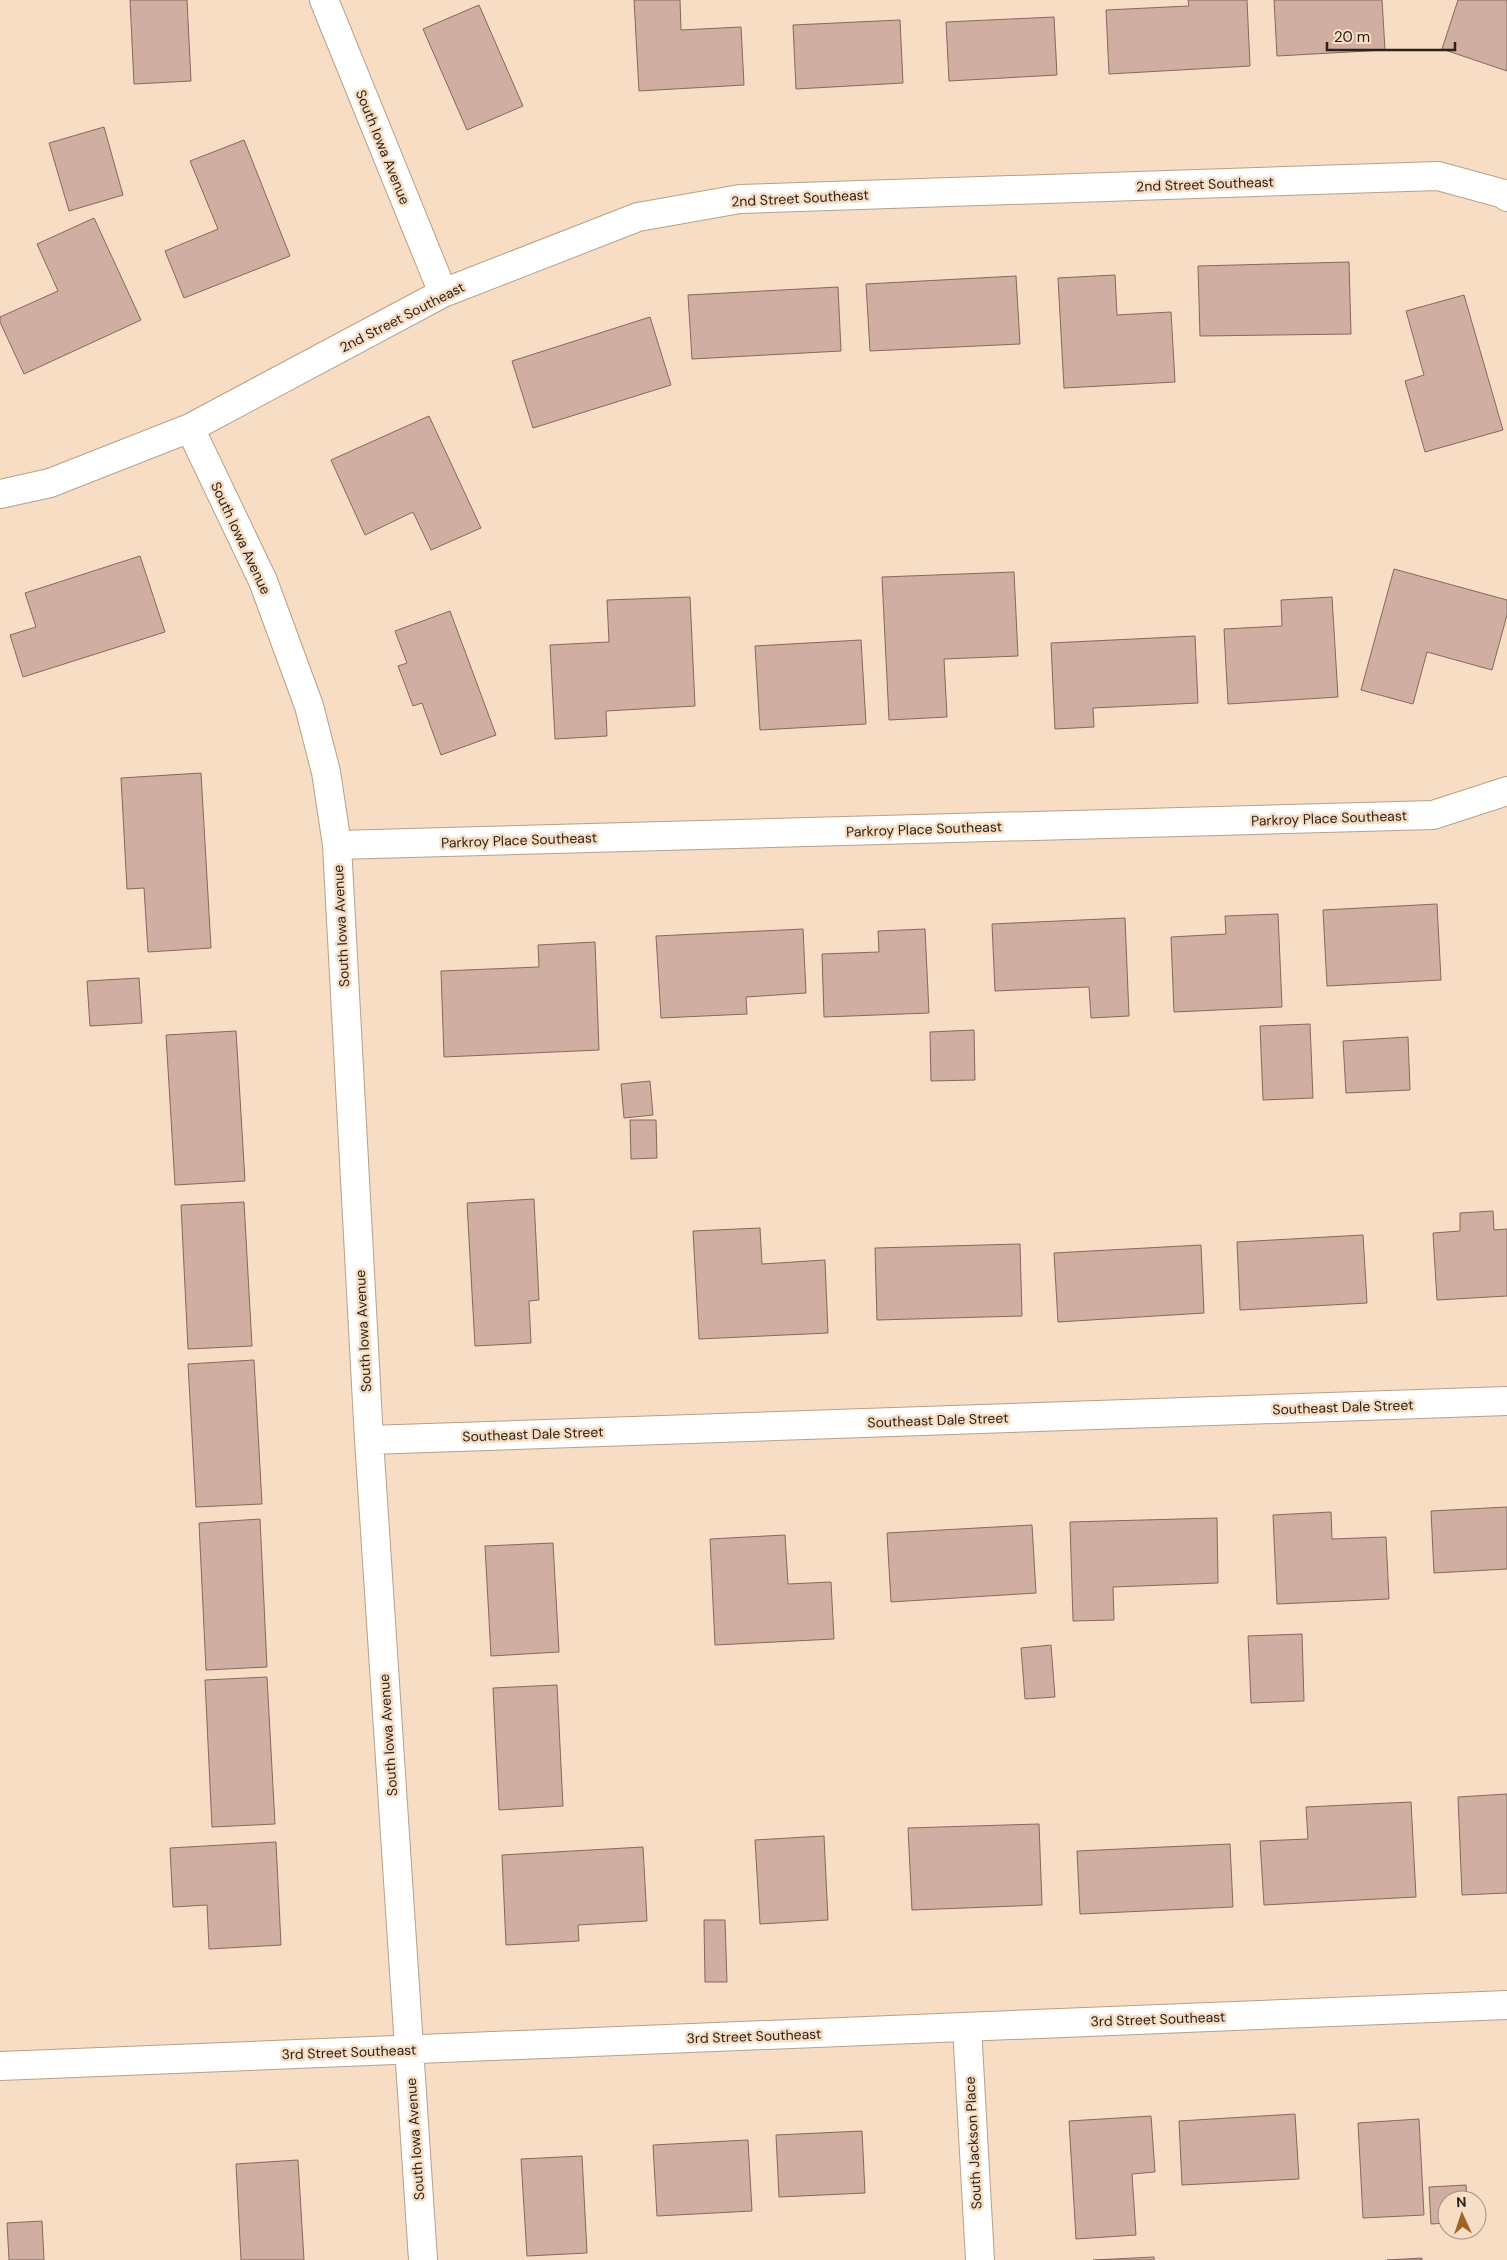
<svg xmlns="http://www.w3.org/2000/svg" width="1507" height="2260" viewBox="0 0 1507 2260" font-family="'DM Sans',sans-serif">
  <rect width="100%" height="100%" fill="#f6ddc4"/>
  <!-- building -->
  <path fill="#d0aea2" stroke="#87685d" d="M 130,0 L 187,0 L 191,81 L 134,84 Z
    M 634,0 L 680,0 L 681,30 L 741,27 L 744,85 L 639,91 Z
    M 1188,0 L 1247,0 L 1250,66 L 1109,74 L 1106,10 L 1189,6 Z
    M 1274,0 L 1382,0 L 1385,50 L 1277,56 Z
    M 1458,0 L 1507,0 L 1507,71 L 1442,49 Z
    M 479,5 L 523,106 L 467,130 L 423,29 Z
    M 1054,17 L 1057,75 L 949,81 L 946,22 Z
    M 900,20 L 903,83 L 796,89 L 793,25 Z
    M 104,127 L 123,195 L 69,211 L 49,143 Z
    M 244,140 L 290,256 L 184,298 L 165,251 L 218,229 L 190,161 Z
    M 94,218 L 141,320 L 24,374 L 0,322 L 0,317 L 58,291 L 37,244 Z
    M 1349,262 L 1351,334 L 1200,336 L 1198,266 Z
    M 1115,275 L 1117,315 L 1171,312 L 1175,382 L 1064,388 L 1058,278 Z
    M 1016,276 L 1020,344 L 870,351 L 866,284 Z
    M 838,287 L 841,351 L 692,359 L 688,295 Z
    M 1464,295 L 1503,430 L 1425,452 L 1405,381 L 1424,375 L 1406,311 Z
    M 650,317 L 671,385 L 533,428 L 512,361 Z
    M 429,416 L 481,528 L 431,550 L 413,512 L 365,535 L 331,460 Z
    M 140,556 L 165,632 L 23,677 L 10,635 L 36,627 L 25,593 Z
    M 1394,569 L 1507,600 L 1507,615 L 1492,670 L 1427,652 L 1413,704 L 1361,690 Z
    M 1014,572 L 1018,656 L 944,659 L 947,717 L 889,720 L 882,577 Z
    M 690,597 L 695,706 L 606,711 L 607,736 L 555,739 L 550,645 L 609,642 L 607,600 Z
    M 1332,597 L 1338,697 L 1228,704 L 1224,629 L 1282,626 L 1281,600 Z
    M 450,611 L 496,735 L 441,755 L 422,703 L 413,706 L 398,666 L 407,663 L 395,631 Z
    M 1195,636 L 1198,703 L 1093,708 L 1094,727 L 1055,729 L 1051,643 Z
    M 861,640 L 866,724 L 760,730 L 755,646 Z
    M 201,773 L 211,948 L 148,952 L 144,888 L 127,889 L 121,778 Z
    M 1437,904 L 1441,980 L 1327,986 L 1323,910 Z
    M 1278,914 L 1282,1007 L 1174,1012 L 1171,937 L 1226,934 L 1225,916 Z
    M 1125,918 L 1129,1016 L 1091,1018 L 1089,987 L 995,991 L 992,924 Z
    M 803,929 L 806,993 L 746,997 L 747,1014 L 661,1018 L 656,936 Z
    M 925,929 L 929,1013 L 824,1017 L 822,954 L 879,952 L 878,931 Z
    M 595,942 L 599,1050 L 444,1057 L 441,971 L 539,967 L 538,945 Z
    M 139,978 L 142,1023 L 90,1026 L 87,981 Z
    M 1310,1024 L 1313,1098 L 1263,1100 L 1260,1026 Z
    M 974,1030 L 975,1080 L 931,1081 L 930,1032 Z
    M 236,1031 L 245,1181 L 175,1185 L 166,1035 Z
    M 1408,1037 L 1410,1090 L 1346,1093 L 1343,1041 Z
    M 650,1081 L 653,1115 L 624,1118 L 621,1084 Z
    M 630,1120 L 656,1120 L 657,1158 L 631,1159 Z
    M 534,1199 L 539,1300 L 529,1301 L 531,1343 L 475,1346 L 467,1203 Z
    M 244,1202 L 252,1346 L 188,1349 L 181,1205 Z
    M 1493,1211 L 1494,1230 L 1507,1229 L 1507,1296 L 1437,1300 L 1433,1233 L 1460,1231 L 1460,1213 Z
    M 760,1228 L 762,1264 L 825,1260 L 828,1333 L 699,1339 L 693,1231 Z
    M 1363,1235 L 1367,1303 L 1240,1310 L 1237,1242 Z
    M 1020,1244 L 1022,1316 L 877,1320 L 875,1248 Z
    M 1201,1245 L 1204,1313 L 1058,1322 L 1054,1253 Z
    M 254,1360 L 262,1504 L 196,1507 L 188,1364 Z
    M 1507,1507 L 1507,1569 L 1434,1573 L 1431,1511 Z
    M 1331,1512 L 1332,1539 L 1386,1537 L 1389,1599 L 1277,1604 L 1273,1515 Z
    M 1217,1518 L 1218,1583 L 1113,1587 L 1114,1620 L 1073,1621 L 1070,1522 Z
    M 260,1519 L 267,1667 L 206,1670 L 199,1523 Z
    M 1032,1525 L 1036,1593 L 891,1602 L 887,1533 Z
    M 785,1535 L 788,1584 L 831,1582 L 834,1639 L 715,1645 L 710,1539 Z
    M 553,1543 L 559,1652 L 491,1656 L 485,1546 Z
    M 1302,1634 L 1304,1701 L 1251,1703 L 1248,1636 Z
    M 1051,1645 L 1055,1697 L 1025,1699 L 1021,1648 Z
    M 267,1677 L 275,1824 L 212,1827 L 205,1680 Z
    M 557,1685 L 563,1806 L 499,1810 L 493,1688 Z
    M 1507,1794 L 1507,1893 L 1462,1895 L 1458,1797 Z
    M 1411,1802 L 1416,1897 L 1264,1905 L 1260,1841 L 1308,1839 L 1306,1807 Z
    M 1039,1824 L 1042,1905 L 912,1910 L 908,1828 Z
    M 824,1836 L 828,1920 L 760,1924 L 755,1840 Z
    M 276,1842 L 281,1945 L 209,1949 L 207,1905 L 173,1907 L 170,1848 Z
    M 1230,1844 L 1233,1907 L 1080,1914 L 1077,1851 Z
    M 643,1847 L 647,1921 L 578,1925 L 579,1941 L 506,1945 L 502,1855 Z
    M 704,1920 L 725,1920 L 727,1982 L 705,1982 Z
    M 1295,2114 L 1299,2179 L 1182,2185 L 1179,2121 Z
    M 1151,2116 L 1155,2172 L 1132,2174 L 1136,2235 L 1076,2239 L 1069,2121 Z
    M 1419,2119 L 1424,2215 L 1363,2218 L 1358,2123 Z
    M 862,2131 L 865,2193 L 779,2197 L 776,2135 Z
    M 748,2140 L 752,2211 L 657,2216 L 653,2145 Z
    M 582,2156 L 587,2253 L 527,2256 L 521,2159 Z
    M 298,2160 L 304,2260 L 241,2260 L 236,2164 Z
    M 1466,2185 L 1467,2200 L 1447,2200 L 1447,2223 L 1431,2224 L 1429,2187 Z
    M 42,2221 L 44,2260 L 9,2260 L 7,2223 Z
    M 1154,2257 L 1154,2260 L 1093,2260 Z
    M 1422,2258 L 1422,2260 L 1387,2260 Z"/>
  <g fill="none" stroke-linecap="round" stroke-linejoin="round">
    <!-- minor casing -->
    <g stroke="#b8a089" stroke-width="30">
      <path id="minor" d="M 324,0 L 443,293
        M 190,428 L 263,581 L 309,706 L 326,772 L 337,845 L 369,1440 L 423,2260
        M 0,494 L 50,483 L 190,428 L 443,293 L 638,217 L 740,199 L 1438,176 L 1504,194 L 1507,197
        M 337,845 L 1433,815 L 1507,791
        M 369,1440 L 1507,1401
        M 967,2027 L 980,2260
        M 0,2066 L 1507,2005"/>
    </g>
    <!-- minor -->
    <use href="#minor" stroke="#fff" stroke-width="28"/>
  </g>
  <g text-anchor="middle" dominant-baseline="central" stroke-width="5" stroke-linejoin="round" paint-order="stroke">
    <!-- street labels -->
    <g font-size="14" fill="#2b2219" stroke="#f6ddc4">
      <text transform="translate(383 147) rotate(68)">South Iowa Avenue</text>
      <text transform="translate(1205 184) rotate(-2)">2nd Street Southeast</text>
      <text transform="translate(800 198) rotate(-3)">2nd Street Southeast</text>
      <text transform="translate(402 317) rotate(-27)">2nd Street Southeast</text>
      <text transform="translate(241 538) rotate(65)">South Iowa Avenue</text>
      <text transform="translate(1329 818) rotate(-2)">Parkroy Place Southeast</text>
      <text transform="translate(924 829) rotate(-2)">Parkroy Place Southeast</text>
      <text transform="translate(519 840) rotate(-2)">Parkroy Place Southeast</text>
      <text transform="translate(341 926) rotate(-93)">South Iowa Avenue</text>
      <text transform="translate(363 1331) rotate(-93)">South Iowa Avenue</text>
      <text transform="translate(1343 1407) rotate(-2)">Southeast Dale Street</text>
      <text transform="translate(938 1420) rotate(-2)">Southeast Dale Street</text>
      <text transform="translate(533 1434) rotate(-2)">Southeast Dale Street</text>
      <text transform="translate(388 1735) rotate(-94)">South Iowa Avenue</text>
      <text transform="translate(1158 2019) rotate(-2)">3rd Street Southeast</text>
      <text transform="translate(754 2036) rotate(-2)">3rd Street Southeast</text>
      <text transform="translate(349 2052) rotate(-2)">3rd Street Southeast</text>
      <text transform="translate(415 2139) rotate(-94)">South Iowa Avenue</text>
      <text transform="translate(973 2143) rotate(-93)">South Jackson Place</text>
    </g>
  </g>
  <!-- north arrow -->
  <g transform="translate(1462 2215) rotate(357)"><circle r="24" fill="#f6ddc4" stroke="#a59280"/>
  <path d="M0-4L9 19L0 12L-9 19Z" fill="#a06326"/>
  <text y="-8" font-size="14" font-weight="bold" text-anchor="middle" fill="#2b2219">N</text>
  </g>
  <!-- scale -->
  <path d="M1327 42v8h128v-8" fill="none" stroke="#2b2219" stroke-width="2.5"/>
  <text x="1334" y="42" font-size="15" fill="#2b2219" stroke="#f6ddc4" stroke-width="4" paint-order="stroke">20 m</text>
</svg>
